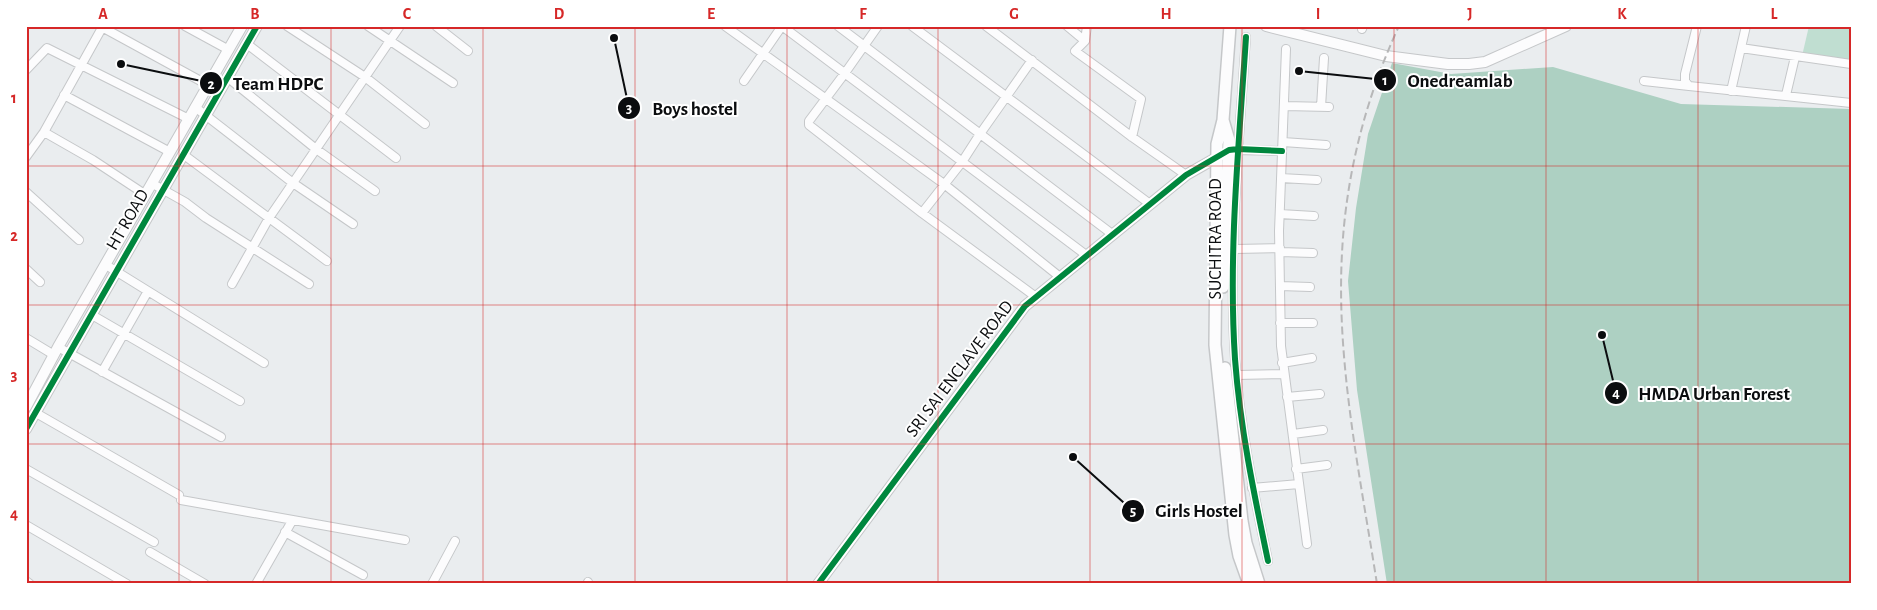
<svg xmlns="http://www.w3.org/2000/svg" width="1877" height="610" viewBox="0 0 1877 610" font-family="'Alegreya Sans',sans-serif">
  <rect width="100%" height="100%" fill="#eaedef"/>
  <!-- green -->
  <path fill="#c0ded1" d="M 1809,26 L 1851,26 L 1851,62 L 1802,56 Z"/>
  <!-- forest -->
  <path fill="#add0c2" d="M 1392,63 L 1451,74 L 1553,67 L 1681,104 L 1851,109 L 1851,584 L 1387,584 L 1357,390 L 1348,281 L 1356,208 L 1368,134 Z"/>
  <g fill="none" stroke-linecap="round" stroke-linejoin="round">
    <!-- minor casing -->
    <g stroke="#c5c7c9" stroke-width="10">
      <path id="minor" d="M 100,26 L 208,85
        M 185,26 L 229,50
        M 287,26 L 365,77 L 425,124
        M 368,26 L 453,83
        M 436,26 L 468,51
        M 725,26 L 944,184 L 1060,277
        M 838,26 L 1112,234
        M 878,26 L 845,73 L 809,121 L 809,125 L 922,213 L 1036,297
        M 912,26 L 1150,204
        M 986,26 L 1132,137 L 1186,175
        M 1067,26 L 1085,41
        M 1087,26 L 1085,41 L 1075,51 L 1141,99 L 1132,137
        M 1697,26 L 1685,74 L 1685,81 L 1689,86 L 1851,103
        M 1362,29 L 1363,26
        M 1246,37 C 1239,144 1228,252 1235,359 C 1240,427 1254,494 1268,561
        M 247,44 L 396,158
        M 1741,48 L 1851,64
        M 1286,49 L 1279,231 L 1281,346 L 1307,544
        M 26,70 L 47,48 L 189,119
        M 227,77 L 316,149 L 375,191
        M 744,81 L 782,26 L 1086,255
        M 1644,81 L 1689,86
        M 1731,91 L 1746,26
        M 64,95 L 170,152
        M 1786,95 L 1795,57
        M 1285,106 L 1329,107
        M 195,107 L 293,183 L 353,224
        M 1321,107 L 1324,58
        M 44,132 L 93,160 L 146,195
        M 1283,142 L 1326,145
        M 1234,150 L 1282,151
        M 184,155 L 327,261
        M 26,157 L 44,132 L 103,26
        M 1281,178 L 1317,180
        M 153,184 L 185,202 L 206,218 L 309,284
        M 26,192 L 79,240
        M 922,213 L 962,162 L 980,134 L 1032,60
        M 1280,214 L 1314,216
        M 1235,249 L 1280,248
        M 1280,252 L 1313,253
        M 106,265 L 264,363
        M 26,269 L 40,282
        M 232,284 L 269,218 L 400,26
        M 1280,286 L 1310,287
        M 92,315 L 240,401
        M 1280,323 L 1313,323
        M 26,338 L 54,355
        M 58,347 L 221,437
        M 1282,363 L 1312,358
        M 102,372 L 148,291
        M 1237,375 L 1284,374
        M 1287,397 L 1320,394
        M 36,413 L 179,495
        M 1293,434 L 1323,430
        M 26,469 L 154,542
        M 1296,469 L 1327,465
        M 1252,488 L 1299,484
        M 181,500 L 405,540
        M 26,525 L 127,584
        M 285,532 L 363,575
        M 150,552 L 205,584
        M 26,581 L 30,584
        M 256,584 L 292,521
        M 432,584 L 455,541
        M 587,584 L 588,582"/>
    </g>
    <!-- tertiary casing -->
    <g stroke="#c5c7c9" stroke-width="12">
      <path id="tertiary" d="M 1266,26 L 1386,56 L 1448,64 L 1469,64 L 1485,62 L 1566,26
        M 26,407 L 58,347 L 242,26
        M 26,429 L 257,26
        M 818,584 L 1025,306 L 1186,175 L 1223,154"/>
    </g>
    <!-- secondary casing -->
    <g stroke="#c5c7c9" stroke-width="14">
      <path id="secondary" d="M 1230,26 L 1223,120 L 1217,144 L 1215,345 L 1235,535 L 1239,556 L 1249,584
        M 1223,287 L 1229,140 L 1223,120
        M 1225,368 L 1242,521 L 1246,543 L 1259,584"/>
    </g>
    <!-- minor -->
    <use href="#minor" stroke="#fcfcfd" stroke-width="8"/>
    <!-- tertiary -->
    <use href="#tertiary" stroke="#fcfcfd" stroke-width="10"/>
    <!-- secondary -->
    <use href="#secondary" stroke="#fcfcfd" stroke-width="11"/>
    <!-- rail -->
    <path stroke="#b7b7b8" stroke-width="2" stroke-dasharray="8 4" stroke-linecap="butt" d="M 1377,584 C 1360,475 1336,363 1342,253 C 1346,174 1366,97 1399,26"/>
    <!-- cycleway casing -->
    <g stroke="#fff" stroke-width="9">
      <path id="cycleway" d="M 1246,37 C 1239,144 1228,252 1235,359 C 1240,427 1254,494 1268,561
        M 26,429 L 257,26
        M 818,584 L 1025,306 L 1186,175 L 1229,150 L 1238,149 L 1282,151"/>
    </g>
    <!-- cycleway -->
    <use href="#cycleway" stroke="#00873e" stroke-width="6"/>
  </g>
  <!-- grid -->
  <path fill="none" stroke="#d62828" stroke-width="1" stroke-opacity="0.55" d="M 179,26 L 179,584M 331,26 L 331,584M 483,26 L 483,584M 635,26 L 635,584M 787,26 L 787,584M 938,26 L 938,584M 1090,26 L 1090,584M 1242,26 L 1242,584M 1394,26 L 1394,584M 1546,26 L 1546,584M 1698,26 L 1698,584M 26,166 L 1851,166M 26,305 L 1851,305M 26,444 L 1851,444"/>
  <g text-anchor="middle" dominant-baseline="central" stroke-width="4" stroke-linejoin="round" paint-order="stroke">
    <!-- street labels -->
    <g font-size="18" fill="#0b0d0f" stroke="#fff">
      <text transform="translate(128 220) rotate(-60)">HT ROAD</text>
      <text transform="translate(1216 239) rotate(-90)">SUCHITRA ROAD</text>
      <text transform="translate(960 369) rotate(-53)">SRI SAI ENCLAVE ROAD</text>
    </g>
  </g>
  <!-- callouts -->
  <path fill="none" stroke="#0b0d0f" stroke-width="2" d="M1299 71L1385 80M121 64L211 83M614 38L629 108M1602 335L1616 393M1073 457L1133 511"/>
  <g fill="#0b0d0f" stroke="#fff" stroke-width="2">
    <circle cx="1299" cy="71" r="5"/>
    <circle cx="121" cy="64" r="5"/>
    <circle cx="614" cy="38" r="5"/>
    <circle cx="1602" cy="335" r="5"/>
    <circle cx="1073" cy="457" r="5"/>
    <circle cx="1385" cy="80" r="12"/>
    <circle cx="211" cy="83" r="12"/>
    <circle cx="629" cy="108" r="12"/>
    <circle cx="1616" cy="393" r="12"/>
    <circle cx="1133" cy="511" r="12"/>
  </g>
  <g font-size="15" text-anchor="middle" font-weight="bold" fill="#fff">
    <text x="1385" y="85">1</text>
    <text x="211" y="89">2</text>
    <text x="629" y="113">3</text>
    <text x="1616" y="398">4</text>
    <text x="1133" y="516">5</text>
  </g>
  <g font-size="19" text-anchor="middle" font-weight="bold" fill="#0b0d0f" stroke="#fff" stroke-width="4" stroke-linejoin="round" paint-order="stroke">
    <text x="1460" y="87">Onedreamlab</text>
    <text x="278" y="90">Team HDPC</text>
    <text x="695" y="115">Boys hostel</text>
    <text x="1714" y="400">HMDA Urban Forest</text>
    <text x="1199" y="517">Girls Hostel</text>
  </g>
  <!-- border -->
  <rect width="1877" height="610" fill="none" stroke="#ffffff" stroke-width="55"/>
  <rect x="28" y="28" width="1822" height="554" fill="none" stroke="#d62828" stroke-width="2"/>
  <g font-size="16" text-anchor="middle" font-weight="bold" fill="#d62828">
    <text x="103" y="19">A</text>
    <text x="255" y="19">B</text>
    <text x="407" y="19">C</text>
    <text x="559" y="19">D</text>
    <text x="711" y="19">E</text>
    <text x="863" y="19">F</text>
    <text x="1014" y="19">G</text>
    <text x="1166" y="19">H</text>
    <text x="1318" y="19">I</text>
    <text x="1470" y="19">J</text>
    <text x="1622" y="19">K</text>
    <text x="1774" y="19">L</text>
    <text x="14" y="103">1</text>
    <text x="14" y="241">2</text>
    <text x="14" y="380">3</text>
    <text x="14" y="519">4</text>
  </g>
</svg>
